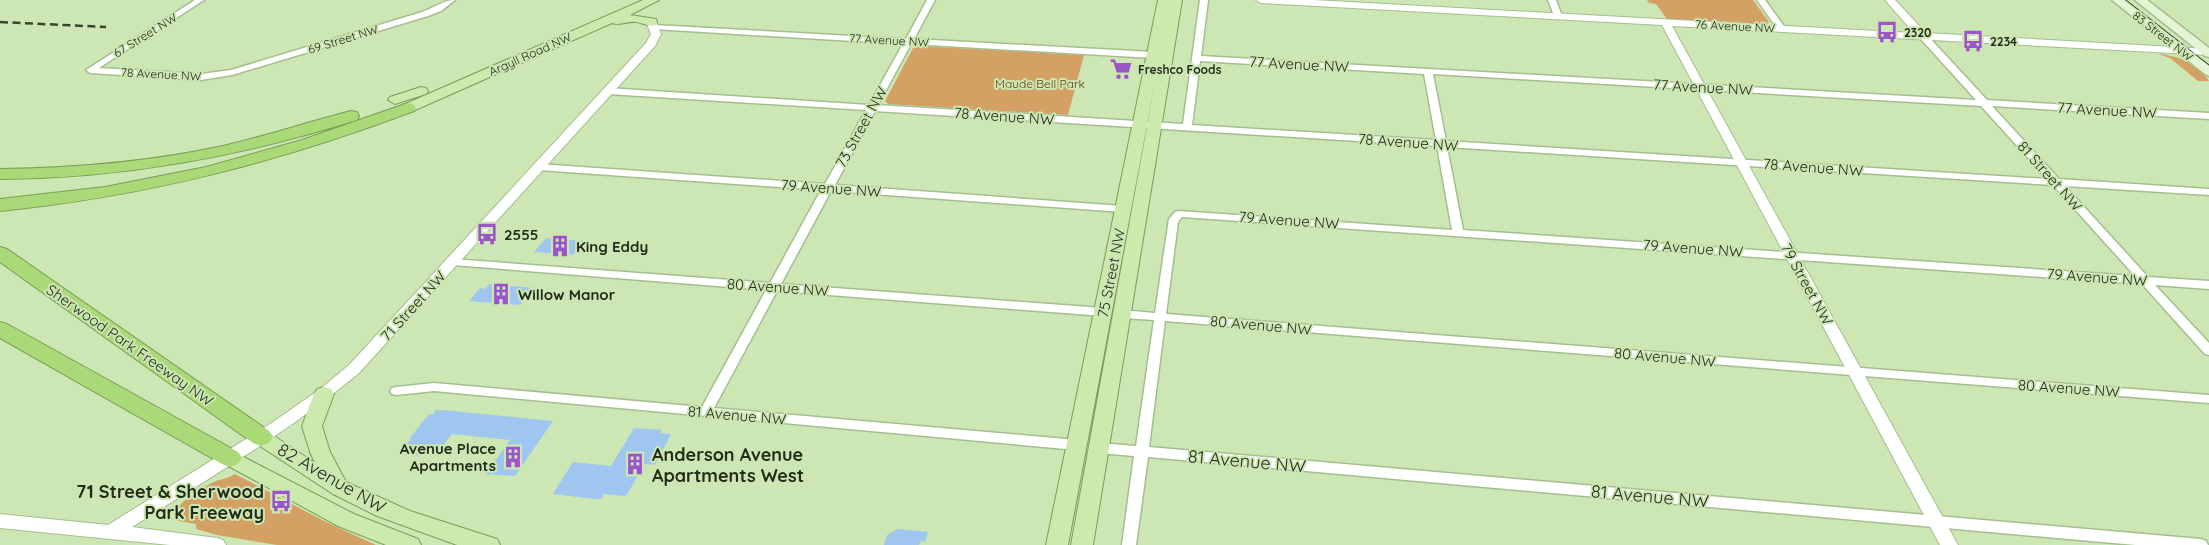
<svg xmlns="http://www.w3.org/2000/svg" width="2209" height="545" viewBox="0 0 2209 545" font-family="Quicksand,sans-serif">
  <rect width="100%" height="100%" fill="#cce6b4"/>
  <!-- green -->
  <path fill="#d4a164" d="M 1647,0 L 1753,0 L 1769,22 L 1767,24 L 1667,19 L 1656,4 L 1649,3 Z
    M 918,46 L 1084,55 L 1068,115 L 888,104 L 885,101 L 913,48 Z
    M 2158,54 C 2177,55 2199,64 2209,81 L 2198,81 L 2170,58 Z
    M 235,474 L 326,522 L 376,545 L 277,545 L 217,535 L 196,529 L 196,524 L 178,521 L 174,517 C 174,505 201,488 212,483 C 219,479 227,479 235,474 Z"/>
  <!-- building -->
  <path fill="#9fc6ef" d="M 546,238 L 568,240 L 585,241 L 573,255 L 534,252 Z
    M 489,284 L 534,288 L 520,305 L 469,301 L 480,288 L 485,289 Z
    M 436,410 L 443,410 L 553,421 L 515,476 L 486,474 L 510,440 L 452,434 L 438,452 L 429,451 L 425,456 L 411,455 L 415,451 L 410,450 L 414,445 L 406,444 L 411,439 L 409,439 L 429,414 L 432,415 Z
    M 634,428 L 662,430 L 660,433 L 671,434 L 655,465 L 645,464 L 626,496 L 604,494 L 601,499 L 595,499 L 553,494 L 573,462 L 611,466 Z
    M 898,529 L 928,532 L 925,542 L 921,541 L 919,545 L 884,545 L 887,535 Z"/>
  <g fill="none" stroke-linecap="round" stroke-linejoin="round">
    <!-- minor casing -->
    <g stroke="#a5be8e" stroke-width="3">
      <path id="minor" d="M 195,0 L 204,0 L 99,68 L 201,74 L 231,70 L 422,12 C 434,8 443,0 455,0 L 441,11 L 428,16 L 232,75 L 201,80 L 90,73 L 86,70 Z
        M 927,0 L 935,0 L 914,39 L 1153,52 L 1157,55 L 1153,58 L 911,44 L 878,105 L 1183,124 L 1200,0 L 1208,0 L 1201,56 L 1976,100 L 1920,38 L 1919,36 L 1923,33 L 1926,34 L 1987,100 L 2209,113 L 2209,119 L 1992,106 L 2059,179 L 2209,189 L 2209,195 L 2065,186 L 2148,277 L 2209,281 L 2209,289 L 2155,285 L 2209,343 L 2209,355 L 2205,354 L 2142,284 L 1182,217 L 1178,222 L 1166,314 L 2209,395 L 2209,403 L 1165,321 L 1149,447 L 2201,539 L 2206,541 L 2208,545 L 2136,545 L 1148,457 L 1136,545 L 1122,545 L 1134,456 L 1099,453 L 1094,451 L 1092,448 L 1094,445 L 1099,443 L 1136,446 L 1154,320 L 1121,318 L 1115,314 L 1121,310 L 1155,313 L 1169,219 L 1175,212 L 1179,211 L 1452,230 L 1437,146 L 875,111 L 835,185 L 1123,206 L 1128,209 L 1123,212 L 831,191 L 781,284 L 1103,308 L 1109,312 L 1103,316 L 777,291 L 714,408 L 1077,440 L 1082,442 L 1084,445 L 1082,448 L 1077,450 L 434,391 L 396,395 L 392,394 L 390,391 L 392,388 L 396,387 L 434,383 L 702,407 L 766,290 L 453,265 L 447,262 L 453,259 L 770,283 L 821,190 L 539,170 L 534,167 L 539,164 L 825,184 L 866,110 L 608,94 L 603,91 L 608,88 L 869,105 L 903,44 L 654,29 L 650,27 L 654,25 L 906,39 ZM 1200,61 L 1424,74 L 1436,140 L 1192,125 ZM 1433,74 L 1981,106 L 2047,179 L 1446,141 ZM 1447,147 L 2053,185 L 2135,276 L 1463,230 Z
        M 1548,0 L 1556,0 L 1562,16 L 1561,18 L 1555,18 Z
        M 1757,0 L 1765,0 L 1786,29 L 1785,31 L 1779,31 Z"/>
    </g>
    <!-- tertiary casing -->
    <g stroke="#a5be8e" stroke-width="2">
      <path id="tertiary" d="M 1256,0 L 1314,0 L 1914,33 L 1885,0 L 1895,0 L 1926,33 L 2209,49 L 2209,55 L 1672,26 L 1958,545 L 1940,545 L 1662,25 L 1261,3 Z
        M 651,19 L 656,22 L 661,34 L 655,46 L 359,373 C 289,432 209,478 132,527 L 217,538 L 223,540 L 226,545 L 170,545 L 0,528 L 0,514 L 108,525 L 270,424 L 319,390 L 349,365 L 646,43 L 651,34 L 646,22 Z"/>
    </g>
    <!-- secondary casing -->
    <g stroke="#a5be8e" stroke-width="3">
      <path id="secondary" d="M 2112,0 L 2124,0 L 2209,66 L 2209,76 L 2205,74 Z
        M 2135,0 L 2147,0 L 2209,48 L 2209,57 L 2205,56 Z"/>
    </g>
    <!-- primary casing -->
    <g stroke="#7b9d57" stroke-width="2">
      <path id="primary" d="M 643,0 L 659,0 L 630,15 L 656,19 L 657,22 L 656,25 C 648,27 643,23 636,22 C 627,21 620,26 612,23 L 413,111 L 408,112 L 401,108 L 403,105 Z
        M 1158,0 L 1182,0 L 1093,545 L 1071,545 L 1156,77 L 1068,545 L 1046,545 Z
        M 421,87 L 426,88 L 428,91 L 426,94 L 395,104 L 388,100 L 390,97 Z
        M 324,387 L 331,389 L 334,394 L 322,426 L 330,452 L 346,482 L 410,511 L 497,539 L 500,545 L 457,545 L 377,516 L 333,494 L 254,442 L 251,437 L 254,432 L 261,430 L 268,432 L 315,463 L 310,452 L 302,426 L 314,394 L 317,389 Z
        M 230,450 L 354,514 L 418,539 L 421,545 L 386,545 L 338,526 L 223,463 L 220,458 L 223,453 Z"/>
    </g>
    <!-- motorway casing -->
    <g stroke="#7b9d57" stroke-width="2">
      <path id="motorway" d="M 408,103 L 414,105 L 416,108 L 414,111 C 276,163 146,196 0,211 L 0,199 L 105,187 L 206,167 L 302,140 Z
        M 351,111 L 357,112 L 359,116 L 357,120 C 238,157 124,178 0,179 L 0,169 C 75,168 149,162 223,146 C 266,136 308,122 351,111 Z
        M 0,247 L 7,249 L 269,431 L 273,437 L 269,443 L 261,446 L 253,443 L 0,262 Z
        M 0,322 L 7,324 L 238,452 L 242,458 L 238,464 L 230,467 L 222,464 L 0,338 Z"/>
    </g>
    <!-- minor -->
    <use href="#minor" fill="#fff" fill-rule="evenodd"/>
    <!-- tertiary -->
    <use href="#tertiary" fill="#fff" fill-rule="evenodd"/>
    <!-- secondary -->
    <use href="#secondary" fill="#e6f4d6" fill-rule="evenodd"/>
    <!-- primary -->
    <use href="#primary" fill="#cce9ae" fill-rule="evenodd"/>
    <!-- motorway -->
    <use href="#motorway" fill="#aada78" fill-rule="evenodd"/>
    <!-- tram -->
    <path stroke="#39442d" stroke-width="1" d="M 2126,0 L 2209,65"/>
    <!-- rail -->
    <path stroke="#39442d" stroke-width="2.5" stroke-dasharray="8 4.5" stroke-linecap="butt" d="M 0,22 L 106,27"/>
  </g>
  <!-- icons -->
  <defs>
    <g id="bus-bare" transform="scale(1.725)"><path d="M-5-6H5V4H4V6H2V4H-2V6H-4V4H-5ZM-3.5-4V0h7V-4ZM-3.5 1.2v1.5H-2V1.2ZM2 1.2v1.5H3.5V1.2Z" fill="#9c55c9" stroke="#cce6b4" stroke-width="2.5" paint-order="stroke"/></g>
    <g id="supermarket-bare" transform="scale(1.725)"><path d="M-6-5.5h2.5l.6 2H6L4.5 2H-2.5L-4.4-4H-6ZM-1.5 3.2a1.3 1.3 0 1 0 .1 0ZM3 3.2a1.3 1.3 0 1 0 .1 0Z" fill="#9c55c9" stroke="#cce6b4" stroke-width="2.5" paint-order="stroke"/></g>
    <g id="building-bare" transform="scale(1.725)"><path d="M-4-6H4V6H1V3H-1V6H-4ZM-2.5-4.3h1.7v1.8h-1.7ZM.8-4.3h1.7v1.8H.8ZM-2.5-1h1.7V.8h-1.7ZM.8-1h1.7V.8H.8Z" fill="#9c55c9" stroke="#cce6b4" stroke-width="2.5" paint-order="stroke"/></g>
  </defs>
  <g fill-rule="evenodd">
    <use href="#bus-bare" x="1887" y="32"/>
    <use href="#bus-bare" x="1973" y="41"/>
    <use href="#supermarket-bare" x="1121" y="69"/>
    <use href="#bus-bare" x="487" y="234"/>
    <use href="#building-bare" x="560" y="246"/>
    <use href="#building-bare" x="501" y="294"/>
    <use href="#building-bare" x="513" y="457"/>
    <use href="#building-bare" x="635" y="464"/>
    <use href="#bus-bare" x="281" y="501"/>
  </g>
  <g text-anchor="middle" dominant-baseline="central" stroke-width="4" stroke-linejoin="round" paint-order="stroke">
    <!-- far-street labels -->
    <g font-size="12" fill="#232c19" stroke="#cce6b4">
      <text transform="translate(1735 26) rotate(3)">76 Avenue NW</text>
      <text transform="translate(145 35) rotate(-32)">67 Street NW</text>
      <text transform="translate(2163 36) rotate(38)">83 Street NW</text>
      <text transform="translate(343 39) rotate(-17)">69 Street NW</text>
      <text transform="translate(889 40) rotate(3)">77 Avenue NW</text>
      <text transform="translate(530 54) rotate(-24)">Argyll Road NW</text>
      <text transform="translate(161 74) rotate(3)">78 Avenue NW</text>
    </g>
    <!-- far-poi labels -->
    <g font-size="12" font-weight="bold" fill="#232c19" stroke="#cce6b4" text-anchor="start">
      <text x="1904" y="32">2320</text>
      <text x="1990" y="41">2234</text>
      <text x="1138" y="69">Freshco Foods</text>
    </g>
    <!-- far-park labels -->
    <g font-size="12" fill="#65400b" stroke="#cce6b4">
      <text x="1040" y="83">Maude Bell Park</text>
    </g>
    <!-- street labels -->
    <g font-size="15" fill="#232c19" stroke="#cce6b4">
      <text transform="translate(1299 64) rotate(3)">77 Avenue NW</text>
      <text transform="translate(1703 87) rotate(3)">77 Avenue NW</text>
      <text transform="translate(2107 110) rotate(3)">77 Avenue NW</text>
      <text transform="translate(1004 116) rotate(4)">78 Avenue NW</text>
      <text transform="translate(861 127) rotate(-61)">73 Street NW</text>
      <text transform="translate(1408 142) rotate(4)">78 Avenue NW</text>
      <text transform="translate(1813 167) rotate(4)">78 Avenue NW</text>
      <text transform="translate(2050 176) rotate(48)">81 Street NW</text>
      <text transform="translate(831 188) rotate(4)">79 Avenue NW</text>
      <text transform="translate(1289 220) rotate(4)">79 Avenue NW</text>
      <text transform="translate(1693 248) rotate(4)">79 Avenue NW</text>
      <text transform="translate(1111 273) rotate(-79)">75 Street NW</text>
      <text transform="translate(2097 277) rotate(4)">79 Avenue NW</text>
      <text transform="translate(1807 284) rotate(61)">79 Street NW</text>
      <text transform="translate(778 287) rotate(4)">80 Avenue NW</text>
      <text transform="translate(413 306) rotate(-48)">71 Street NW</text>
      <text transform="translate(1261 325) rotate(5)">80 Avenue NW</text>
      <text transform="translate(130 345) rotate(35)">Sherwood Park Freeway NW</text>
      <text transform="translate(1665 357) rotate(5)">80 Avenue NW</text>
      <text transform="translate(2069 388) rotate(4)">80 Avenue NW</text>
      <text transform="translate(737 415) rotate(5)">81 Avenue NW</text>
    </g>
    <!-- poi labels -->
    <g font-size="15" font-weight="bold" fill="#232c19" stroke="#cce6b4" text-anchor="start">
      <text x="504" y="234">2555</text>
      <text x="576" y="246">King Eddy</text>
      <text x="518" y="294">Willow Manor</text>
      <text x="496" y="448" text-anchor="end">Avenue Place<tspan x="496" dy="17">Apartments</tspan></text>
    </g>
    <!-- near-poi labels -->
    <g font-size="18" font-weight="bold" fill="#232c19" stroke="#cce6b4" text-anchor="start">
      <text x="652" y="454">Anderson Avenue<tspan x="652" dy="21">Apartments West</tspan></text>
      <text x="264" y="491" text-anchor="end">71 Street &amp; Sherwood<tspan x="264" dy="21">Park Freeway</tspan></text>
    </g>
    <!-- near-street labels -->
    <g font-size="18" fill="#232c19" stroke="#cce6b4">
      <text transform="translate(1247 461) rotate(5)">81 Avenue NW</text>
      <text transform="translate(332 478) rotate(30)">82 Avenue NW</text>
      <text transform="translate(1650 496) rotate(5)">81 Avenue NW</text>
    </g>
  </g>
</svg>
